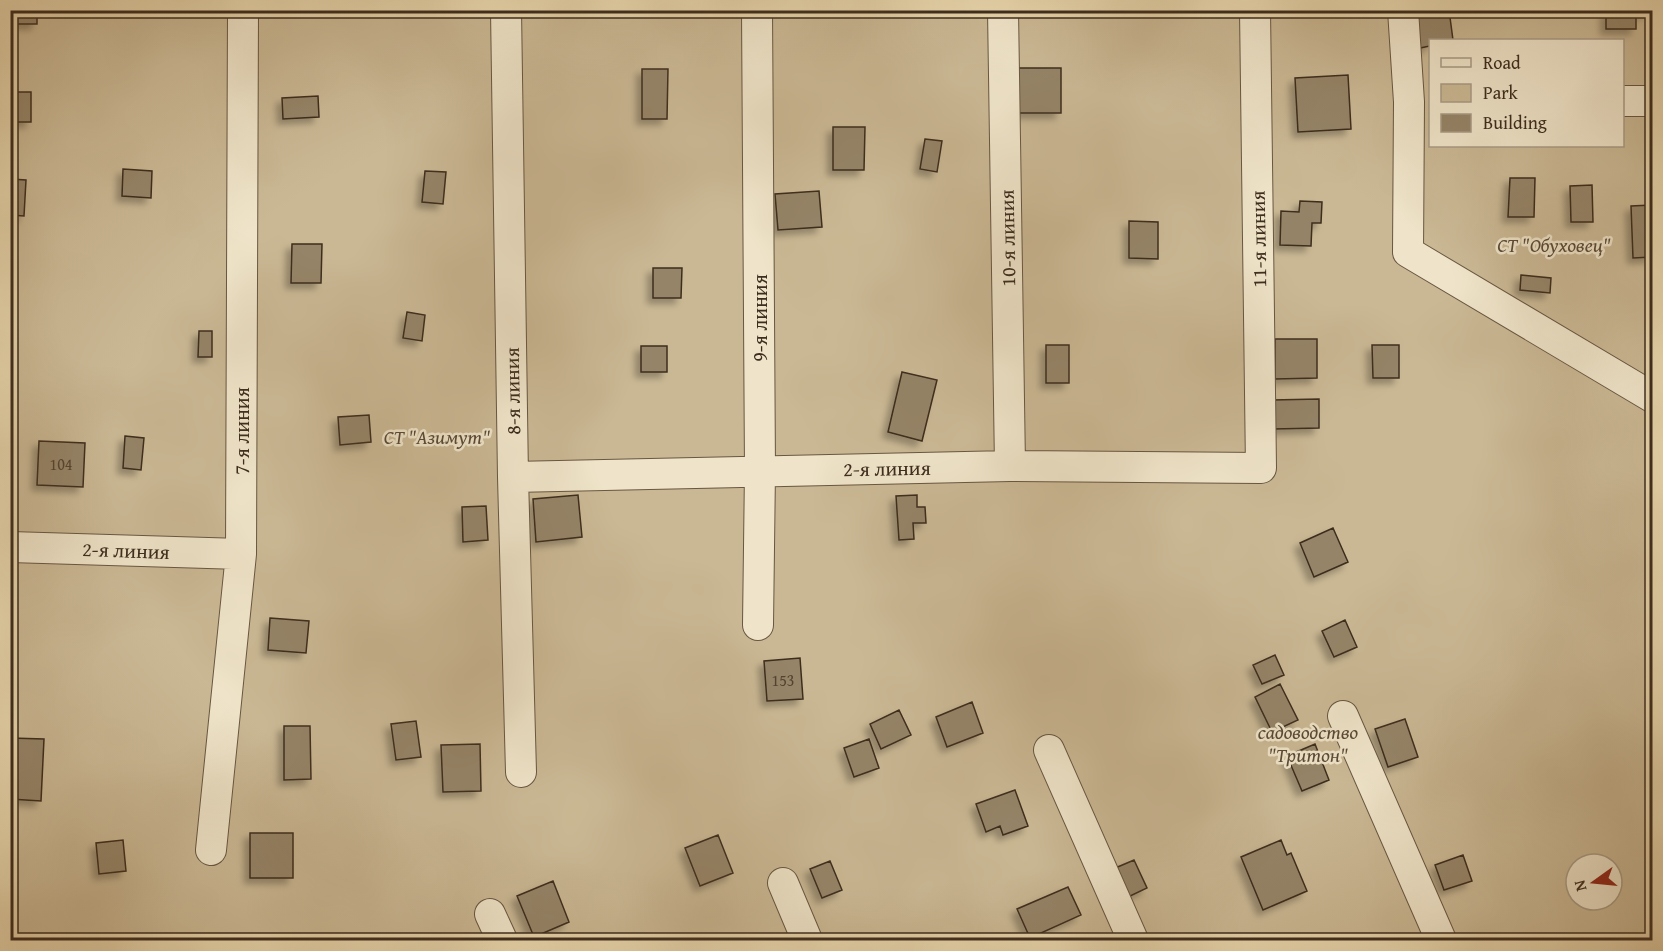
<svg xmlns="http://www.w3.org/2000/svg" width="1663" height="951" viewBox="0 0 1663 951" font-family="'Gentium Book Plus',serif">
  <defs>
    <filter id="shadow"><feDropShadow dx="-5.5" dy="5.5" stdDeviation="3" flood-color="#0004"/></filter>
  </defs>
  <rect width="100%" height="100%" fill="#e7d5ac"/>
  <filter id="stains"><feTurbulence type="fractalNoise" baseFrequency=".00333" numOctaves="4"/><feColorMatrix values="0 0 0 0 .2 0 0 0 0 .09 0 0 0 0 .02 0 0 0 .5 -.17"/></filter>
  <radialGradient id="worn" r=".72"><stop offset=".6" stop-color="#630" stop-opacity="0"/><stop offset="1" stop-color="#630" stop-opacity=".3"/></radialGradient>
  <!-- green -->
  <path fill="#cab894" stroke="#847259" stroke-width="1.5" fill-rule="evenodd" d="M 10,11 L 1652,11 L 1652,940 L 11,940 ZM 1430,40 L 1622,40 L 1622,146 L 1430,146 ZM 1576,864 L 1612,864 L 1612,900 L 1576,900 Z"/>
  <!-- building -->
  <path fill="#958468" stroke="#3d2d1e" stroke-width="1.5" filter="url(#shadow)" d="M 10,10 L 37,10 L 37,24 L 10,24 Z
    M 1415,10 L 1449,10 L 1453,40 L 1430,40 L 1430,46 L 1420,48 Z
    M 1606,10 L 1648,10 L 1648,13 L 1636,13 L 1636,29 L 1606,29 Z
    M 1018,68 L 1061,68 L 1061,113 L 1018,113 Z
    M 642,69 L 668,69 L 667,119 L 642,119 Z
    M 1348,75 L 1351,129 L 1298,132 L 1295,78 Z
    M 10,92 L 31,92 L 31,122 L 10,122 Z
    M 318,96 L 319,117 L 283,119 L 282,98 Z
    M 833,127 L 865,127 L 864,170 L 833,170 Z
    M 925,139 L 942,141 L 937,172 L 920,169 Z
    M 123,169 L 152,171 L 151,198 L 122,196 Z
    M 425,171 L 446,172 L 443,204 L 422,202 Z
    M 1510,178 L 1535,178 L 1534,217 L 1508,217 Z
    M 10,179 L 26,180 L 24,216 L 10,215 Z
    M 1592,185 L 1593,222 L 1571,222 L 1570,186 Z
    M 819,191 L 822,227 L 778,230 L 775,194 Z
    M 1300,201 L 1322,202 L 1321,223 L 1312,223 L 1311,246 L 1280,245 L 1281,211 L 1299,212 Z
    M 1652,205 L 1652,257 L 1633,258 L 1631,206 Z
    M 1129,221 L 1158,222 L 1158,259 L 1129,258 Z
    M 292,244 L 322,244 L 321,283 L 291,283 Z
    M 653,268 L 682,268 L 681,298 L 653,298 Z
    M 1521,275 L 1551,278 L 1550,293 L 1520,290 Z
    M 407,312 L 425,315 L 422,341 L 403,338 Z
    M 199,331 L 212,331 L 212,357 L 198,357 Z
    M 1275,339 L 1317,339 L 1317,378 L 1275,379 Z
    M 1046,345 L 1069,345 L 1069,383 L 1046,383 Z
    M 1372,345 L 1399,345 L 1399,378 L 1373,378 Z
    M 641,346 L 667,346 L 667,372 L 641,372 Z
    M 902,372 L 937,380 L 922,441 L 888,432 Z
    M 1319,399 L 1319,428 L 1273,429 L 1272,400 Z
    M 369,415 L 371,442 L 340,445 L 338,417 Z
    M 125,436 L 144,438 L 141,470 L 123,468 Z
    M 39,441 L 85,443 L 83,487 L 37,485 Z
    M 578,495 L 582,537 L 536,542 L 533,499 Z
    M 917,495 L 917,507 L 925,507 L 926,523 L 913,523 L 914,539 L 899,540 L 896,496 Z
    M 486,506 L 488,540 L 463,542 L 462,507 Z
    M 1333,528 L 1348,562 L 1314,577 L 1300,543 Z
    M 270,618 L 309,621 L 306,653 L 268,650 Z
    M 1345,620 L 1357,647 L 1334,657 L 1322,631 Z
    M 1275,655 L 1284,675 L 1262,684 L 1253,665 Z
    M 800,658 L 803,699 L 767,701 L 764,661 Z
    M 1280,684 L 1298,720 L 1272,732 L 1255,697 Z
    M 972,702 L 983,733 L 947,747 L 936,717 Z
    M 899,710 L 911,735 L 881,749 L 870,724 Z
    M 1405,719 L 1418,757 L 1388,767 L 1375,729 Z
    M 416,721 L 421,757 L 396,760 L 391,724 Z
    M 284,726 L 310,726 L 311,779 L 284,780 Z
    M 10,738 L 44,739 L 41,801 L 10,799 Z
    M 869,739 L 879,768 L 854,777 L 844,748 Z
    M 480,744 L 481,791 L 443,792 L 441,745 Z
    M 1315,744 L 1329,780 L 1302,791 L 1287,756 Z
    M 1015,790 L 1028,826 L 1003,835 L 1000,826 L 986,832 L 976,804 Z
    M 250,833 L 293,833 L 293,878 L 250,878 Z
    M 718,835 L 733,873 L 700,886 L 685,848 Z
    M 123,840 L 126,871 L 99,874 L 96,843 Z
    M 1281,840 L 1287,855 L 1291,853 L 1307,891 L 1263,910 L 1241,857 Z
    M 1463,855 L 1472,881 L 1444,890 L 1435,865 Z
    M 1134,860 L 1147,888 L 1126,898 L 1113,869 Z
    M 830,861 L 842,890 L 822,898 L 810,869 Z
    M 553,881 L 569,922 L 534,937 L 517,896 Z
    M 1068,887 L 1081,915 L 1030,938 L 1017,909 Z"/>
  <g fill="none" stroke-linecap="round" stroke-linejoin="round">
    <!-- street casing -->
    <g stroke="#685742" stroke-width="32">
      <path id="street" d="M 506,10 L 513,477 L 521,772
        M 757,10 L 760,470 L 758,625
        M 1003,10 L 1010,466
        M 1403,10 L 1409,102 L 1408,252 L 1652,397
        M 1622,101 L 1652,101
        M 513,477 L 1010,466 L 1261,468 L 1255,10
        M 10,547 L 241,554
        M 1343,716 L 1441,940
        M 1049,750 L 1133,940
        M 211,850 L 241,554 L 243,10
        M 783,883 L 807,940
        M 490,914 L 502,940"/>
    </g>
    <!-- street -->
    <use href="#street" stroke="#efe4c9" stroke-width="30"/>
  </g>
  <g text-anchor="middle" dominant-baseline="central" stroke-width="5" stroke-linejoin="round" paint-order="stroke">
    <!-- number labels -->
    <g font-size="16" fill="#534330">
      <text x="61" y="464">104</text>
      <text x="783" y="680">153</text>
    </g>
    <!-- street labels -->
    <g font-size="20" fill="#3d2d1e" stroke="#efe4c9">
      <text transform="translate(1007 238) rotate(-91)">10-я линия</text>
      <text transform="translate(1258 239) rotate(-91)">11-я линия</text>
      <text transform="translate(759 318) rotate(-90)">9-я линия</text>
      <text transform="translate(512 391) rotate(-91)">8-я линия</text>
      <text transform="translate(241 431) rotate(-90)">7-я линия</text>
      <text transform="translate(887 468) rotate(-1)">2-я линия</text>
      <text transform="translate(126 550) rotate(2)">2-я линия</text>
    </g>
    <!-- park labels -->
    <g font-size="20" font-style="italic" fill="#594936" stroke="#efe4c9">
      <text x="1554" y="244">СТ "Обуховец"</text>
      <text x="437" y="436">СТ "Азимут"</text>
      <text x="1308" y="731">садоводство<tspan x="1308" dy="23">"Тритон"</tspan></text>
    </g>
  </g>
  <!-- margin -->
  <rect width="1663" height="951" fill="none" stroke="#e7d5ac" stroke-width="36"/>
  <rect x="12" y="12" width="1639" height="927" fill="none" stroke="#3d2d1e" stroke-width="3"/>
  <rect x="18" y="18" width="1627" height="915" fill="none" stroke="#3d2d1e" stroke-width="1.5"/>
  <!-- legend -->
  <rect x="1429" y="39" width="195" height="108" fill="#efe4c9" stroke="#a89b85" stroke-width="1.5"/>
  <rect x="1441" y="58" width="30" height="9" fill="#efe4c9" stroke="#a89b85" stroke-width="1.5"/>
  <text x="1483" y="69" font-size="18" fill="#3d2d1e">Road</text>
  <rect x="1441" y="84" width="30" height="18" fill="#cab894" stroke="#a89b85" stroke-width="1.5"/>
  <text x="1483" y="99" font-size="18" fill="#3d2d1e">Park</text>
  <rect x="1441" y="114" width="30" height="18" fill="#958468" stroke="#a89b85" stroke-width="1.5"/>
  <text x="1483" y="129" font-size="18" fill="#3d2d1e">Building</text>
  <!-- north arrow -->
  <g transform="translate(1594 882) rotate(255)"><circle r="28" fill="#efe4c9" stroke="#a89b85" stroke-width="1.5"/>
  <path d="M0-4.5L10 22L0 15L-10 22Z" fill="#8f2418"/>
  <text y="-9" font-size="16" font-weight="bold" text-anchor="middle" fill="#3d2d1e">N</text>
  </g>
  <rect width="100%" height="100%" filter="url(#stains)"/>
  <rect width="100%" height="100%" fill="url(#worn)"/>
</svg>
